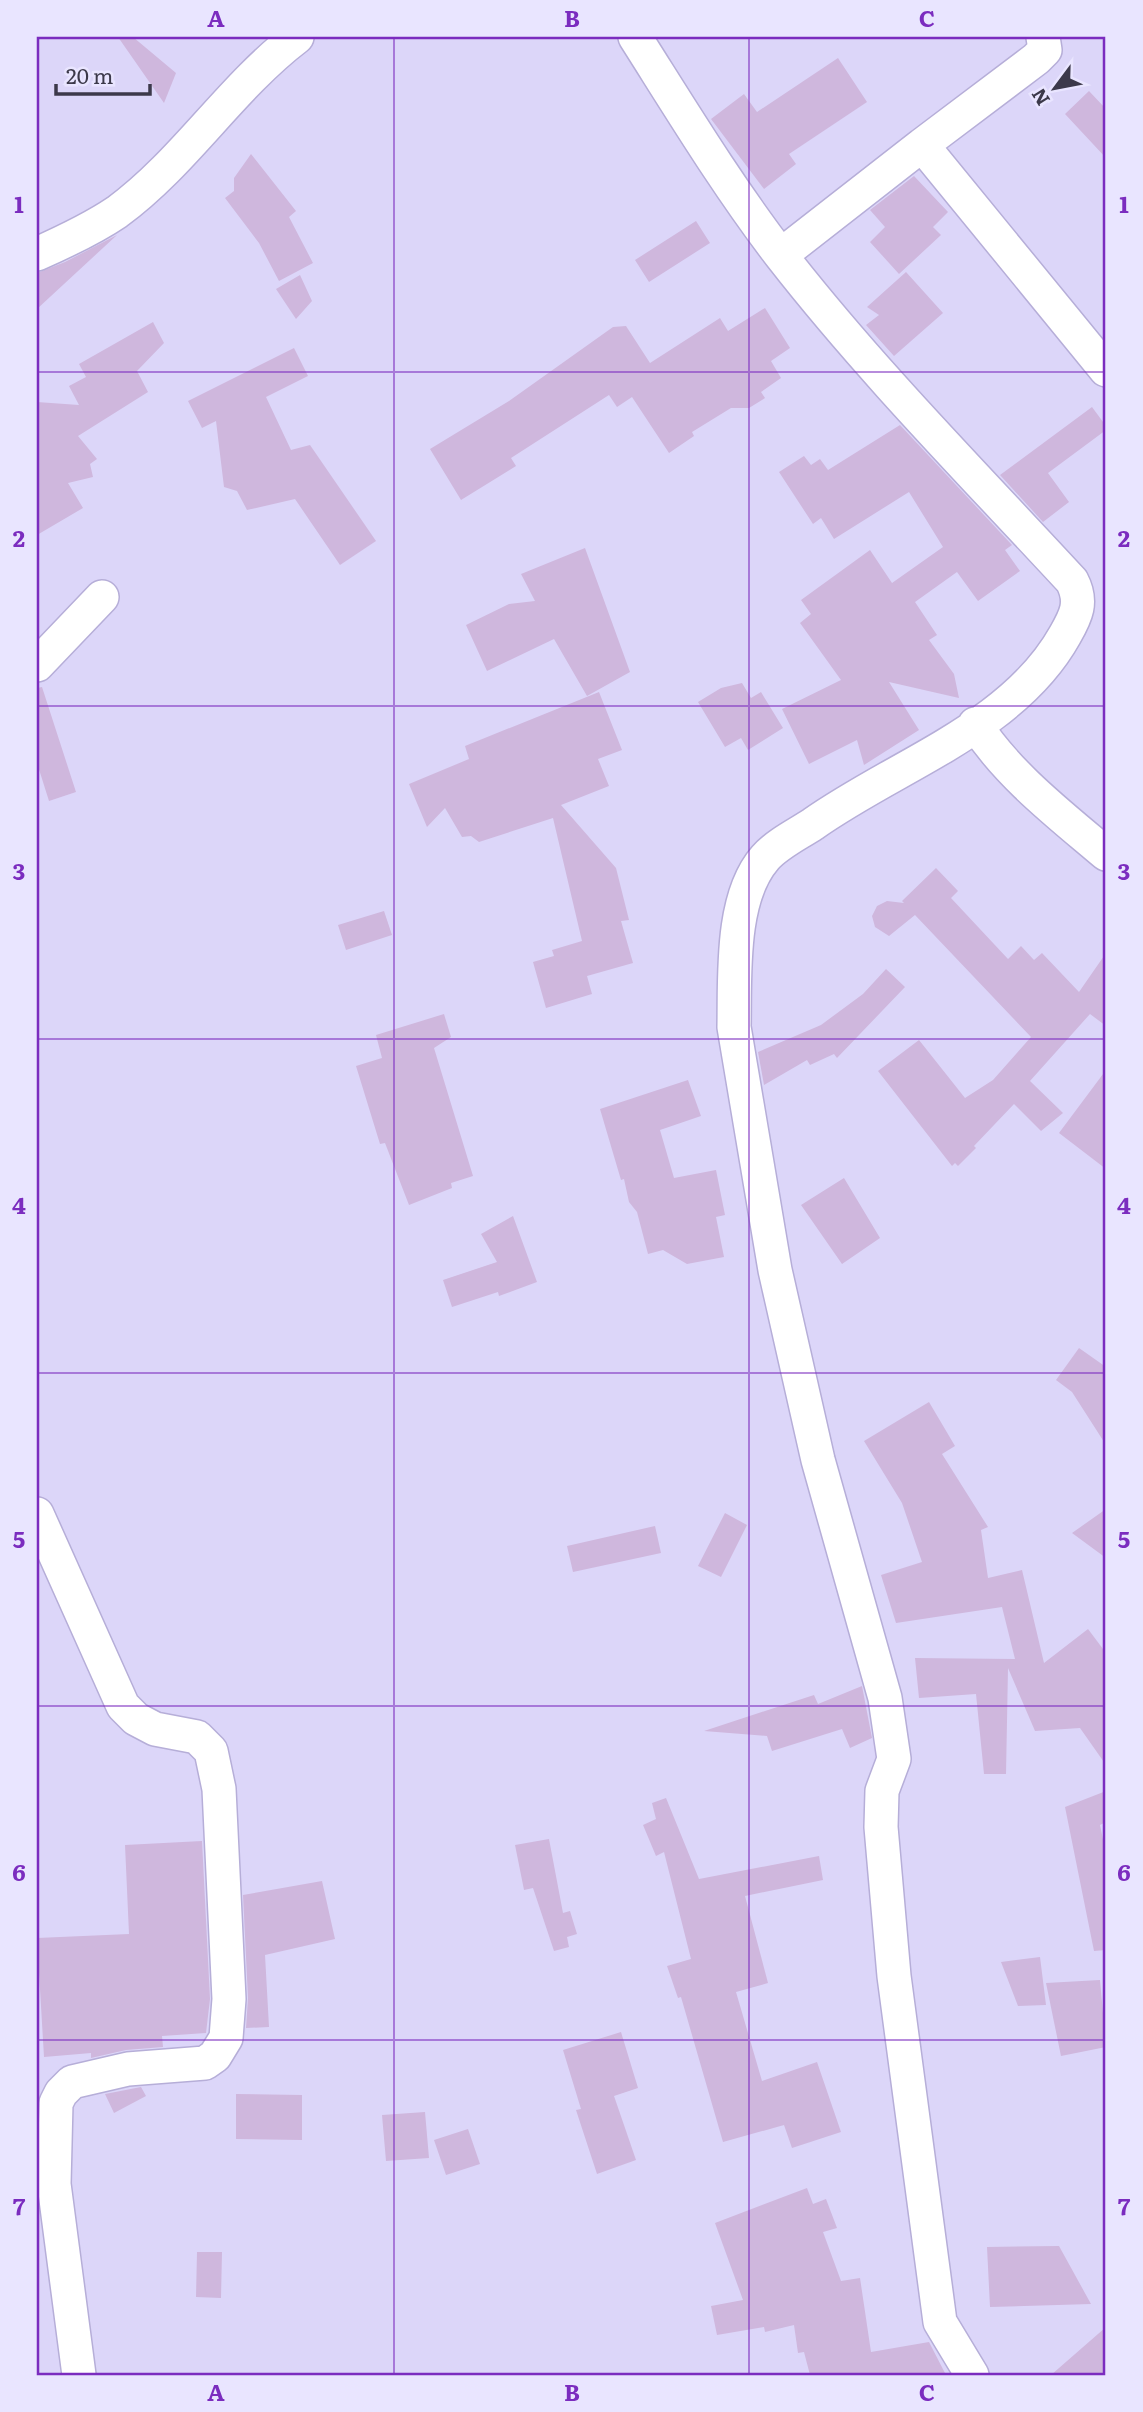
<svg xmlns="http://www.w3.org/2000/svg" width="1143" height="2412" viewBox="0 0 1143 2412" font-family="Literata,serif">
  <rect width="100%" height="100%" fill="#dcd6f9"/>
  <!-- building -->
  <path fill="#cfb7dd" d="M 118,37 L 133,37 L 176,73 L 164,103 Z
    M 838,58 L 867,102 L 789,154 L 796,164 L 764,189 L 711,119 L 744,94 L 757,112 Z
    M 1089,91 L 1106,109 L 1106,158 L 1065,114 Z
    M 251,154 L 296,211 L 289,217 L 313,263 L 279,281 L 259,243 L 225,198 L 234,191 L 234,178 Z
    M 914,176 L 948,212 L 933,227 L 941,235 L 899,274 L 870,242 L 885,227 L 870,210 Z
    M 696,221 L 710,243 L 649,282 L 635,260 Z
    M 117,235 L 37,309 L 37,273 L 65,262 Z
    M 906,272 L 943,313 L 894,356 L 866,325 L 879,315 L 867,307 Z
    M 300,275 L 312,301 L 296,319 L 276,289 Z
    M 765,308 L 790,348 L 771,361 L 781,378 L 761,392 L 765,398 L 749,408 L 731,408 L 692,432 L 694,436 L 669,453 L 632,397 L 617,407 L 609,395 L 511,458 L 516,466 L 461,500 L 430,449 L 509,401 L 613,327 L 626,326 L 650,363 L 720,318 L 728,331 Z
    M 153,322 L 164,343 L 137,371 L 148,392 L 78,436 L 97,459 L 90,464 L 93,477 L 68,483 L 83,508 L 37,535 L 37,402 L 79,405 L 69,386 L 86,377 L 79,364 Z
    M 294,348 L 308,376 L 266,397 L 291,450 L 310,445 L 376,541 L 340,565 L 295,499 L 247,510 L 237,491 L 224,487 L 216,421 L 202,428 L 188,401 Z
    M 1092,407 L 1106,426 L 1106,430 L 1048,473 L 1069,502 L 1043,522 L 1000,475 Z
    M 900,425 L 1012,545 L 1005,550 L 1020,571 L 978,601 L 957,572 L 915,602 L 937,635 L 929,640 L 954,674 L 959,698 L 889,682 L 919,730 L 864,765 L 857,740 L 809,764 L 782,709 L 841,680 L 800,623 L 811,614 L 801,600 L 870,550 L 892,583 L 943,547 L 909,492 L 834,539 L 821,518 L 813,524 L 779,472 L 804,456 L 811,465 L 820,459 L 828,470 Z
    M 585,548 L 630,672 L 587,696 L 554,639 L 487,671 L 466,625 L 509,604 L 535,601 L 521,574 Z
    M 742,683 L 751,698 L 761,692 L 783,728 L 748,750 L 741,738 L 725,747 L 698,702 L 721,688 Z
    M 42,687 L 76,792 L 49,801 L 37,763 L 37,688 Z
    M 599,692 L 622,750 L 598,759 L 609,786 L 561,805 L 616,868 L 629,920 L 621,921 L 633,963 L 587,976 L 592,994 L 546,1008 L 533,962 L 554,956 L 552,950 L 582,941 L 553,818 L 479,842 L 471,836 L 462,837 L 445,808 L 427,827 L 409,784 L 469,759 L 465,746 Z
    M 936,868 L 958,891 L 951,898 L 1008,959 L 1021,946 L 1034,960 L 1042,953 L 1079,992 L 1106,953 L 1106,1026 L 1090,1014 L 1030,1081 L 1063,1113 L 1041,1131 L 1014,1104 L 974,1146 L 976,1148 L 958,1166 L 955,1163 L 952,1166 L 878,1071 L 919,1040 L 965,1098 L 993,1080 L 1031,1037 L 915,915 L 889,936 L 875,927 L 872,916 L 877,906 L 887,901 L 904,903 L 902,901 Z
    M 384,911 L 392,935 L 346,950 L 338,925 Z
    M 886,969 L 905,987 L 837,1058 L 834,1054 L 810,1065 L 807,1060 L 764,1085 L 758,1052 L 821,1025 L 863,994 Z
    M 444,1014 L 451,1037 L 434,1048 L 473,1176 L 451,1183 L 452,1188 L 409,1205 L 385,1143 L 380,1144 L 356,1066 L 382,1058 L 376,1035 Z
    M 1106,1070 L 1106,1169 L 1059,1133 Z
    M 688,1080 L 701,1116 L 660,1130 L 674,1178 L 716,1170 L 725,1215 L 716,1217 L 724,1257 L 687,1264 L 663,1250 L 648,1254 L 637,1212 L 629,1202 L 624,1179 L 621,1180 L 600,1109 Z
    M 844,1178 L 880,1238 L 842,1264 L 801,1205 Z
    M 513,1216 L 537,1282 L 499,1296 L 498,1292 L 452,1307 L 443,1280 L 497,1262 L 481,1234 Z
    M 1079,1348 L 1106,1367 L 1106,1445 L 1072,1392 L 1056,1380 Z
    M 929,1402 L 955,1446 L 942,1454 L 988,1527 L 981,1530 L 988,1578 L 1022,1570 L 1044,1663 L 1088,1629 L 1106,1653 L 1106,1765 L 1080,1728 L 1035,1731 L 1008,1668 L 1006,1774 L 984,1774 L 976,1694 L 919,1698 L 915,1658 L 1015,1659 L 1002,1607 L 896,1623 L 881,1575 L 922,1562 L 902,1503 L 864,1441 Z
    M 1106,1509 L 1106,1558 L 1072,1533 Z
    M 725,1513 L 747,1525 L 721,1577 L 698,1566 Z
    M 655,1526 L 661,1553 L 573,1572 L 567,1546 Z
    M 862,1686 L 872,1738 L 850,1748 L 842,1729 L 772,1751 L 767,1736 L 704,1731 L 814,1695 L 818,1704 Z
    M 1106,1791 L 1106,1822 L 1100,1825 L 1106,1854 L 1106,1950 L 1094,1951 L 1065,1807 Z
    M 666,1798 L 699,1879 L 819,1856 L 823,1880 L 745,1896 L 768,1983 L 736,1992 L 762,2081 L 817,2062 L 841,2132 L 792,2148 L 784,2125 L 723,2142 L 681,1997 L 678,1998 L 667,1966 L 691,1959 L 664,1852 L 656,1856 L 643,1825 L 656,1819 L 652,1803 Z
    M 549,1839 L 563,1913 L 570,1911 L 577,1934 L 567,1937 L 569,1947 L 554,1951 L 533,1888 L 524,1890 L 515,1845 Z
    M 202,1841 L 210,1999 L 206,2033 L 162,2036 L 163,2047 L 126,2050 L 91,2058 L 91,2053 L 44,2057 L 37,1938 L 129,1934 L 125,1845 Z
    M 322,1881 L 335,1939 L 265,1955 L 269,2027 L 246,2028 L 248,1998 L 243,1895 Z
    M 1040,1957 L 1046,2005 L 1018,2006 L 1001,1962 Z
    M 1100,1980 L 1106,2047 L 1061,2056 L 1046,1983 Z
    M 621,2032 L 638,2088 L 614,2096 L 636,2160 L 597,2174 L 576,2110 L 581,2109 L 563,2050 Z
    M 141,2087 L 146,2096 L 114,2113 L 105,2094 Z
    M 236,2094 L 302,2095 L 302,2140 L 236,2139 Z
    M 425,2112 L 429,2158 L 386,2161 L 382,2115 Z
    M 468,2129 L 480,2164 L 446,2175 L 434,2140 Z
    M 807,2188 L 813,2204 L 826,2199 L 837,2228 L 823,2232 L 841,2281 L 860,2278 L 871,2352 L 929,2342 L 946,2375 L 810,2375 L 804,2352 L 798,2353 L 794,2325 L 765,2332 L 764,2327 L 717,2335 L 711,2306 L 743,2300 L 715,2223 Z
    M 1059,2246 L 1091,2304 L 990,2307 L 987,2247 Z
    M 197,2252 L 222,2252 L 221,2298 L 196,2297 Z
    M 1106,2327 L 1106,2375 L 1051,2375 Z"/>
  <g fill="none" stroke-linecap="round" stroke-linejoin="round">
    <!-- minor casing -->
    <g stroke="#b6aed8" stroke-width="36">
      <path id="minor" d="M 635,37 C 682,111 728,187 782,257 C 871,371 974,475 1072,581 C 1083,602 1076,616 1065,635 C 1013,728 896,765 813,824 C 798,834 777,844 765,858 C 730,898 735,977 734,1027 L 775,1270 L 818,1460 L 885,1698 L 894,1759 L 882,1791 L 881,1827 L 894,1976 L 940,2322 L 972,2375
        M 922,145 L 1036,59 L 1045,50 L 1043,37
        M 37,254 C 64,242 92,229 117,212 C 185,162 230,88 297,37
        M 781,255 L 922,145 L 1106,370
        M 37,665 L 102,597
        M 975,724 C 1009,776 1059,814 1106,854
        M 37,1514 L 123,1706 L 136,1719 L 155,1729 L 197,1737 L 211,1751 L 219,1789 L 229,1999 L 226,2038 L 215,2056 L 205,2063 L 128,2069 L 72,2082 L 61,2093 L 56,2103 L 54,2184 L 79,2375"/>
    </g>
    <!-- minor -->
    <use href="#minor" stroke="#fff" stroke-width="33"/>
  </g>
  <!-- grid -->
  <path fill="none" stroke="#7b2cbf" stroke-width="2" stroke-opacity="0.55" d="M 394,37 L 394,2375M 749,37 L 749,2375M 37,372 L 1106,372M 37,706 L 1106,706M 37,1039 L 1106,1039M 37,1373 L 1106,1373M 37,1706 L 1106,1706M 37,2040 L 1106,2040"/>
  <!-- border -->
  <rect width="1143" height="2412" fill="none" stroke="#e9e5ff" stroke-width="77"/>
  <!-- north arrow -->
  <g transform="translate(1055 88) rotate(238)" stroke="#e9e5ff" stroke-width="5" paint-order="stroke">
  <path d="M0-5L12 26L0 18L-12 26Z" fill="#3c394a"/>
  <text y="-10" font-size="19" font-weight="bold" text-anchor="middle" fill="#3c394a">N</text>
  </g>
  <!-- scale -->
  <path d="M56 84v10h94v-10" fill="none" stroke="#3c394a" stroke-width="3.5"/>
  <text x="66" y="84" font-size="21" fill="#3c394a" stroke="#e9e5ff" stroke-width="5" paint-order="stroke">20 m</text>
  <rect x="38" y="38" width="1066" height="2336" fill="none" stroke="#7b2cbf" stroke-width="2.5"/>
  <g font-size="23" text-anchor="middle" font-weight="bold" fill="#7b2cbf">
    <text x="216" y="27">A</text>
    <text x="572" y="27">B</text>
    <text x="927" y="27">C</text>
    <text x="19" y="213">1</text>
    <text x="1124" y="213">1</text>
    <text x="19" y="547">2</text>
    <text x="1124" y="547">2</text>
    <text x="19" y="880">3</text>
    <text x="1124" y="880">3</text>
    <text x="19" y="1214">4</text>
    <text x="1124" y="1214">4</text>
    <text x="19" y="1548">5</text>
    <text x="1124" y="1548">5</text>
    <text x="19" y="1881">6</text>
    <text x="1124" y="1881">6</text>
    <text x="19" y="2215">7</text>
    <text x="1124" y="2215">7</text>
    <text x="216" y="2401">A</text>
    <text x="572" y="2401">B</text>
    <text x="927" y="2401">C</text>
  </g>
</svg>
